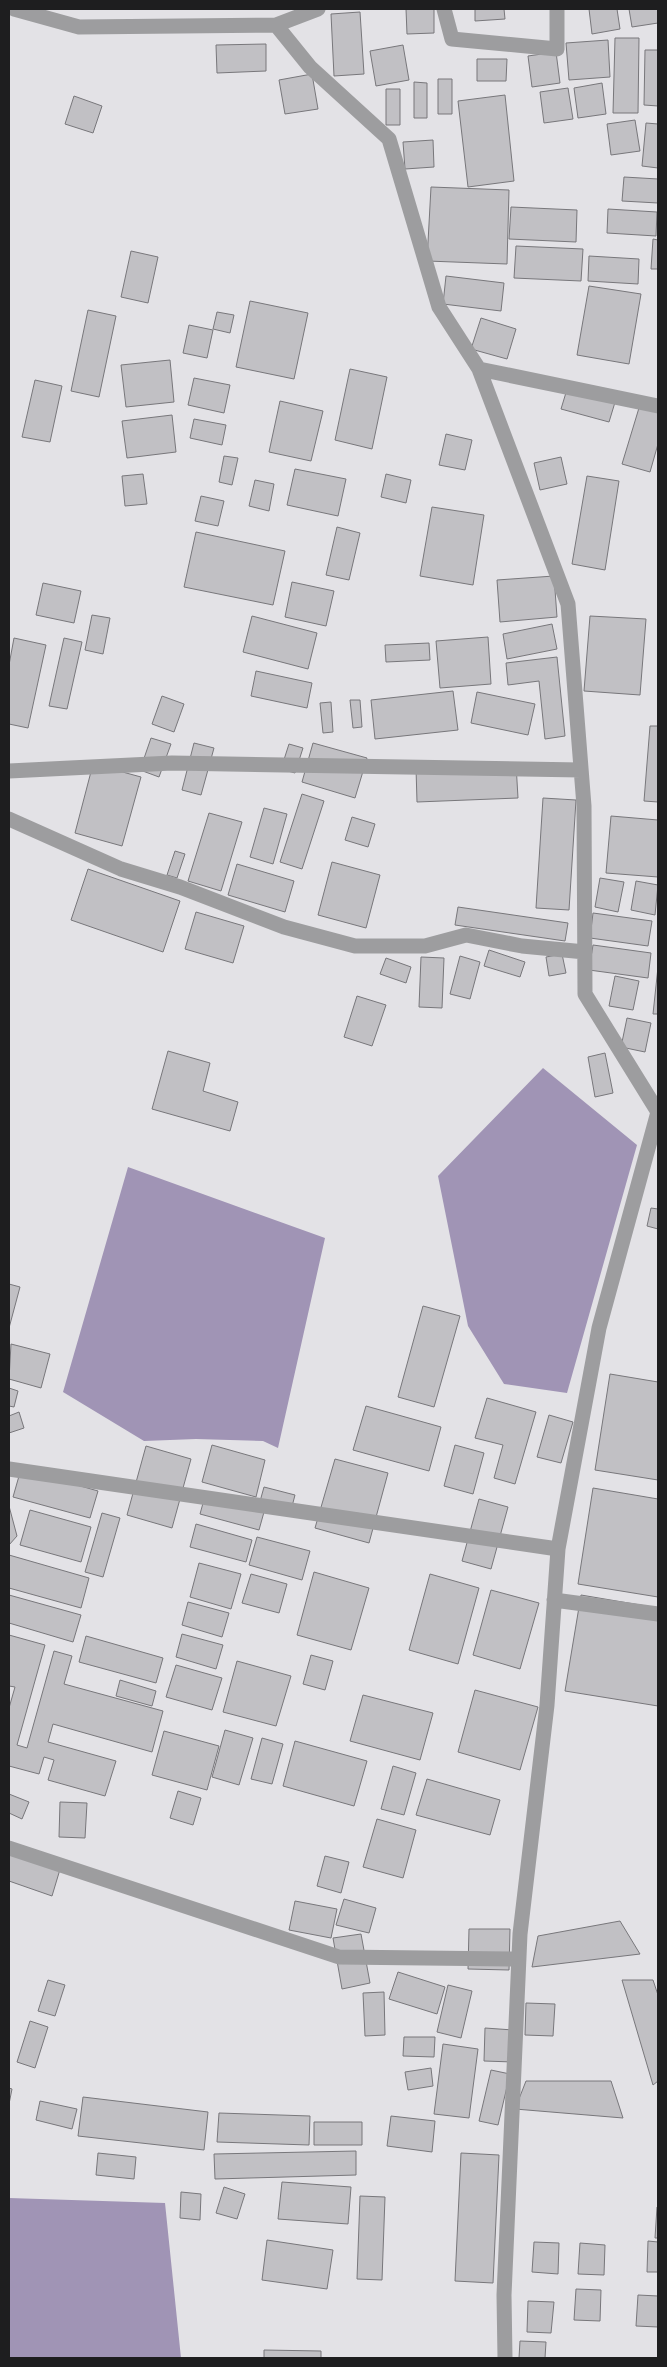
<svg xmlns="http://www.w3.org/2000/svg" width="667" height="2367" viewBox="0 0 667 2367" font-family="'Titillium Web',sans-serif">
  <rect width="100%" height="100%" fill="#e3e2e6"/>
  <!-- water -->
  <path fill="#a094b5" d="M 543,1068 L 637,1145 L 567,1393 L 504,1384 L 468,1326 L 438,1176 Z
    M 128,1167 L 325,1238 L 278,1448 L 263,1441 L 196,1439 L 144,1441 L 63,1392 Z
    M 9,2198 L 165,2203 L 181,2358 L 9,2358 Z"/>
  <!-- building -->
  <path fill="#c1c0c4" stroke="#78777b" d="M 406,9 L 434,9 L 434,33 L 407,34 Z
    M 475,9 L 504,9 L 505,19 L 475,21 Z
    M 589,9 L 617,9 L 620,29 L 592,34 Z
    M 629,9 L 658,9 L 658,23 L 632,27 Z
    M 360,12 L 364,74 L 334,76 L 331,14 Z
    M 615,38 L 639,38 L 638,113 L 613,113 Z
    M 608,40 L 610,77 L 569,80 L 566,43 Z
    M 266,44 L 266,71 L 217,73 L 216,45 Z
    M 403,45 L 409,80 L 376,86 L 370,51 Z
    M 645,50 L 658,50 L 658,106 L 644,105 Z
    M 556,52 L 560,83 L 532,87 L 528,56 Z
    M 477,59 L 507,59 L 506,81 L 477,81 Z
    M 312,74 L 318,109 L 285,114 L 279,80 Z
    M 438,79 L 452,79 L 452,114 L 438,114 Z
    M 414,82 L 427,83 L 427,118 L 414,118 Z
    M 602,83 L 606,114 L 578,118 L 574,88 Z
    M 568,88 L 573,119 L 544,123 L 540,92 Z
    M 386,89 L 400,89 L 400,125 L 386,125 Z
    M 505,95 L 514,181 L 468,187 L 458,101 Z
    M 74,96 L 102,106 L 93,133 L 65,124 Z
    M 635,120 L 640,151 L 611,155 L 607,124 Z
    M 646,123 L 658,124 L 658,168 L 642,166 Z
    M 433,140 L 434,167 L 405,169 L 403,142 Z
    M 624,177 L 658,179 L 658,203 L 622,201 Z
    M 431,187 L 509,190 L 507,264 L 427,261 Z
    M 511,207 L 577,210 L 576,242 L 509,239 Z
    M 608,209 L 657,212 L 656,236 L 607,233 Z
    M 653,239 L 658,240 L 658,269 L 651,269 Z
    M 516,246 L 583,249 L 581,281 L 514,278 Z
    M 131,251 L 158,257 L 148,303 L 121,297 Z
    M 589,256 L 639,259 L 638,284 L 588,281 Z
    M 446,276 L 504,283 L 501,311 L 443,304 Z
    M 589,286 L 641,294 L 629,364 L 577,355 Z
    M 250,301 L 308,313 L 294,379 L 236,367 Z
    M 88,310 L 116,316 L 99,397 L 71,391 Z
    M 217,312 L 234,315 L 230,333 L 213,329 Z
    M 481,318 L 516,329 L 507,359 L 471,349 Z
    M 189,325 L 213,330 L 207,358 L 183,353 Z
    M 170,360 L 174,402 L 126,407 L 121,365 Z
    M 350,369 L 387,377 L 372,449 L 335,440 Z
    M 194,378 L 230,385 L 224,413 L 188,405 Z
    M 35,380 L 62,386 L 50,442 L 22,437 Z
    M 568,386 L 616,399 L 609,422 L 561,409 Z
    M 642,398 L 658,403 L 658,444 L 650,472 L 622,464 Z
    M 280,401 L 323,411 L 311,461 L 269,452 Z
    M 172,415 L 176,452 L 127,458 L 122,421 Z
    M 194,419 L 226,425 L 222,445 L 190,438 Z
    M 446,434 L 472,440 L 465,470 L 439,465 Z
    M 224,456 L 238,458 L 232,485 L 219,482 Z
    M 561,457 L 567,484 L 540,490 L 534,463 Z
    M 295,469 L 346,479 L 338,516 L 287,505 Z
    M 143,474 L 147,504 L 125,506 L 122,476 Z
    M 386,474 L 411,480 L 406,503 L 381,497 Z
    M 587,476 L 619,481 L 605,570 L 572,564 Z
    M 255,480 L 274,484 L 269,511 L 249,506 Z
    M 201,496 L 224,501 L 218,526 L 195,521 Z
    M 432,507 L 484,515 L 473,585 L 420,576 Z
    M 337,527 L 360,533 L 349,580 L 326,575 Z
    M 196,532 L 285,551 L 273,605 L 184,587 Z
    M 554,576 L 557,617 L 500,622 L 497,580 Z
    M 292,582 L 334,591 L 326,626 L 285,617 Z
    M 43,583 L 81,591 L 74,623 L 36,615 Z
    M 92,615 L 110,618 L 103,654 L 85,650 Z
    M 252,616 L 317,633 L 308,669 L 243,652 Z
    M 590,616 L 646,619 L 640,695 L 584,691 Z
    M 552,624 L 557,649 L 507,659 L 503,634 Z
    M 488,637 L 491,684 L 440,688 L 436,641 Z
    M 14,638 L 46,645 L 28,728 L 9,724 L 9,665 Z
    M 64,638 L 82,642 L 67,709 L 49,706 Z
    M 429,643 L 430,660 L 386,662 L 385,645 Z
    M 557,657 L 565,736 L 545,739 L 539,681 L 508,685 L 506,663 Z
    M 256,671 L 312,683 L 307,708 L 251,696 Z
    M 453,691 L 458,730 L 375,739 L 371,700 Z
    M 477,692 L 535,704 L 528,735 L 471,723 Z
    M 162,696 L 184,704 L 174,732 L 152,724 Z
    M 350,700 L 360,700 L 362,727 L 353,728 Z
    M 331,702 L 333,732 L 323,733 L 320,703 Z
    M 650,726 L 658,726 L 658,802 L 644,801 Z
    M 151,738 L 171,744 L 159,777 L 140,770 Z
    M 194,743 L 214,748 L 201,795 L 182,790 Z
    M 313,743 L 367,758 L 355,798 L 302,782 Z
    M 289,744 L 303,748 L 295,773 L 281,769 Z
    M 93,764 L 141,777 L 122,846 L 75,833 Z
    M 516,764 L 518,798 L 417,802 L 416,768 Z
    M 302,794 L 324,801 L 302,869 L 280,862 Z
    M 543,798 L 576,800 L 569,910 L 536,908 Z
    M 264,808 L 287,814 L 273,864 L 250,857 Z
    M 209,813 L 242,822 L 221,891 L 188,881 Z
    M 611,816 L 658,820 L 658,877 L 606,873 Z
    M 352,817 L 375,824 L 368,847 L 345,840 Z
    M 175,851 L 185,854 L 177,878 L 167,875 Z
    M 332,862 L 380,875 L 366,928 L 318,915 Z
    M 237,864 L 294,881 L 285,912 L 228,895 Z
    M 88,869 L 180,901 L 163,952 L 71,920 Z
    M 600,878 L 624,882 L 618,912 L 595,907 Z
    M 636,881 L 658,885 L 655,915 L 631,910 Z
    M 458,907 L 568,923 L 565,941 L 455,925 Z
    M 196,912 L 244,926 L 233,963 L 185,949 Z
    M 593,913 L 652,921 L 648,946 L 590,938 Z
    M 593,945 L 651,953 L 648,978 L 589,970 Z
    M 489,950 L 525,962 L 520,977 L 484,966 Z
    M 562,954 L 566,973 L 549,976 L 546,957 Z
    M 460,956 L 480,962 L 470,999 L 450,994 Z
    M 421,957 L 444,958 L 442,1008 L 419,1007 Z
    M 386,958 L 411,967 L 406,983 L 380,974 Z
    M 658,967 L 658,1014 L 653,1014 Z
    M 615,976 L 639,981 L 633,1010 L 609,1006 Z
    M 357,996 L 386,1005 L 372,1046 L 344,1037 Z
    M 627,1018 L 651,1023 L 645,1052 L 621,1047 Z
    M 168,1051 L 210,1063 L 203,1091 L 238,1102 L 230,1131 L 152,1109 Z
    M 605,1053 L 613,1093 L 595,1097 L 588,1057 Z
    M 651,1208 L 658,1209 L 658,1229 L 647,1226 Z
    M 9,1284 L 20,1287 L 9,1328 Z
    M 423,1306 L 460,1316 L 434,1407 L 398,1397 Z
    M 11,1344 L 50,1354 L 41,1388 L 9,1379 Z
    M 610,1374 L 658,1382 L 658,1480 L 595,1470 Z
    M 9,1388 L 18,1391 L 14,1407 L 9,1406 Z
    M 487,1398 L 536,1412 L 515,1484 L 494,1478 L 503,1445 L 475,1438 Z
    M 366,1406 L 441,1427 L 429,1471 L 353,1450 Z
    M 19,1412 L 24,1428 L 9,1433 L 9,1416 Z
    M 549,1415 L 573,1422 L 561,1463 L 537,1457 Z
    M 212,1445 L 265,1460 L 256,1497 L 202,1482 Z
    M 455,1445 L 484,1453 L 473,1494 L 444,1486 Z
    M 146,1446 L 191,1459 L 172,1528 L 127,1515 Z
    M 335,1459 L 388,1473 L 369,1543 L 315,1528 Z
    M 21,1469 L 98,1491 L 90,1518 L 13,1497 Z
    M 264,1487 L 295,1495 L 290,1514 L 259,1505 Z
    M 593,1488 L 658,1499 L 658,1597 L 578,1584 Z
    M 205,1496 L 264,1512 L 259,1530 L 200,1514 Z
    M 479,1499 L 508,1507 L 491,1569 L 462,1561 Z
    M 9,1506 L 17,1536 L 9,1545 Z
    M 30,1510 L 91,1527 L 81,1562 L 20,1545 Z
    M 102,1513 L 120,1518 L 103,1577 L 85,1572 Z
    M 196,1524 L 252,1540 L 246,1562 L 190,1547 Z
    M 257,1537 L 310,1551 L 302,1580 L 249,1565 Z
    M 9,1555 L 89,1578 L 81,1608 L 9,1588 Z
    M 199,1563 L 241,1574 L 231,1609 L 190,1597 Z
    M 314,1572 L 369,1588 L 351,1650 L 297,1635 Z
    M 251,1574 L 287,1584 L 279,1613 L 242,1603 Z
    M 430,1574 L 479,1588 L 458,1664 L 409,1650 Z
    M 491,1590 L 539,1603 L 520,1669 L 473,1655 Z
    M 9,1595 L 81,1615 L 73,1642 L 9,1623 Z
    M 581,1595 L 658,1608 L 658,1706 L 565,1691 Z
    M 188,1602 L 229,1613 L 222,1637 L 182,1625 Z
    M 182,1634 L 223,1645 L 216,1669 L 176,1657 Z
    M 9,1635 L 45,1645 L 17,1745 L 27,1748 L 54,1651 L 72,1656 L 64,1684 L 163,1711 L 152,1752 L 53,1724 L 48,1742 L 116,1761 L 105,1796 L 48,1780 L 54,1760 L 44,1757 L 39,1774 L 9,1766 L 9,1708 L 15,1687 L 9,1686 Z
    M 86,1636 L 163,1658 L 156,1683 L 79,1662 Z
    M 311,1655 L 333,1661 L 325,1690 L 303,1684 Z
    M 237,1661 L 291,1676 L 276,1726 L 223,1712 Z
    M 176,1665 L 222,1678 L 212,1710 L 166,1697 Z
    M 120,1680 L 156,1691 L 152,1706 L 116,1696 Z
    M 475,1690 L 538,1707 L 520,1770 L 458,1752 Z
    M 363,1695 L 433,1713 L 420,1760 L 350,1741 Z
    M 225,1730 L 253,1738 L 239,1785 L 212,1777 Z
    M 164,1731 L 219,1746 L 207,1790 L 152,1775 Z
    M 262,1738 L 283,1744 L 272,1784 L 251,1779 Z
    M 295,1741 L 367,1761 L 354,1806 L 283,1786 Z
    M 393,1766 L 416,1773 L 404,1815 L 381,1809 Z
    M 427,1779 L 500,1800 L 490,1835 L 416,1815 Z
    M 178,1791 L 201,1798 L 193,1825 L 170,1818 Z
    M 9,1794 L 29,1802 L 22,1819 L 9,1813 Z
    M 60,1802 L 87,1803 L 85,1838 L 59,1837 Z
    M 377,1819 L 416,1830 L 403,1878 L 363,1867 Z
    M 11,1849 L 61,1866 L 52,1896 L 9,1881 L 9,1856 Z
    M 325,1856 L 349,1862 L 341,1893 L 317,1886 Z
    M 344,1899 L 376,1908 L 369,1933 L 336,1925 Z
    M 295,1901 L 337,1909 L 331,1938 L 289,1930 Z
    M 620,1921 L 640,1954 L 532,1967 L 538,1936 Z
    M 469,1929 L 510,1929 L 509,1970 L 468,1969 Z
    M 361,1934 L 370,1983 L 342,1989 L 333,1938 Z
    M 398,1972 L 445,1987 L 437,2014 L 389,1999 Z
    M 48,1980 L 65,1985 L 55,2016 L 38,2011 Z
    M 622,1980 L 653,1980 L 658,1995 L 658,2081 L 653,2085 Z
    M 448,1985 L 472,1991 L 461,2038 L 437,2032 Z
    M 384,1992 L 385,2035 L 365,2036 L 363,1993 Z
    M 526,2003 L 555,2004 L 553,2036 L 525,2035 Z
    M 30,2021 L 48,2027 L 35,2068 L 17,2062 Z
    M 485,2028 L 513,2030 L 513,2062 L 484,2061 Z
    M 404,2037 L 435,2037 L 434,2057 L 403,2056 Z
    M 443,2044 L 478,2049 L 469,2118 L 434,2114 Z
    M 431,2068 L 433,2086 L 408,2090 L 405,2072 Z
    M 491,2070 L 510,2074 L 498,2125 L 479,2121 Z
    M 526,2081 L 611,2081 L 623,2118 L 515,2109 Z
    M 9,2088 L 12,2089 L 9,2104 Z
    M 83,2097 L 208,2112 L 204,2150 L 78,2136 Z
    M 40,2101 L 77,2109 L 72,2129 L 36,2120 Z
    M 219,2113 L 310,2116 L 309,2145 L 217,2142 Z
    M 391,2116 L 435,2121 L 432,2152 L 387,2146 Z
    M 314,2122 L 362,2122 L 362,2145 L 314,2145 Z
    M 356,2151 L 356,2175 L 215,2179 L 214,2154 Z
    M 98,2153 L 136,2157 L 134,2179 L 96,2175 Z
    M 461,2153 L 499,2155 L 493,2283 L 455,2281 Z
    M 282,2182 L 351,2187 L 348,2224 L 278,2219 Z
    M 224,2187 L 245,2194 L 237,2219 L 216,2213 Z
    M 181,2192 L 201,2194 L 200,2220 L 180,2218 Z
    M 360,2196 L 385,2197 L 382,2280 L 357,2279 Z
    M 657,2207 L 658,2207 L 658,2238 L 655,2238 Z
    M 267,2240 L 333,2250 L 327,2289 L 262,2280 Z
    M 648,2241 L 658,2242 L 658,2272 L 647,2272 Z
    M 534,2242 L 559,2243 L 558,2274 L 532,2272 Z
    M 580,2243 L 605,2245 L 604,2275 L 578,2274 Z
    M 576,2289 L 601,2290 L 600,2321 L 574,2320 Z
    M 638,2295 L 658,2296 L 658,2327 L 636,2326 Z
    M 528,2301 L 554,2302 L 551,2333 L 527,2332 Z
    M 520,2341 L 546,2342 L 545,2358 L 519,2358 Z
    M 264,2350 L 321,2351 L 321,2358 L 264,2358 Z"/>
  <g fill="none" stroke-linecap="round" stroke-linejoin="round">
    <!-- street -->
    <path stroke="#9d9d9f" stroke-width="15" d="M 14,9 L 79,27 L 276,25 L 310,67 L 389,139 L 439,307 L 479,369 L 568,604 L 584,806 L 585,994 L 658,1112 L 599,1328 L 558,1549 L 547,1705 L 520,1934 L 504,2295 L 505,2358
      M 444,9 L 452,39 L 557,49 L 557,9
      M 276,25 L 318,9
      M 479,369 L 658,406
      M 9,771 L 172,763 L 581,770
      M 9,819 L 121,869 L 180,887 L 284,927 L 355,946 L 425,946 L 466,935 L 522,946 L 585,952
      M 9,1469 L 558,1549
      M 554,1600 L 658,1614
      M 9,1848 L 339,1957 L 519,1959"/>
  </g>
  <!-- border -->
  <rect width="667" height="2367" fill="none" stroke="#1e1e1f" stroke-width="20"/>
</svg>
